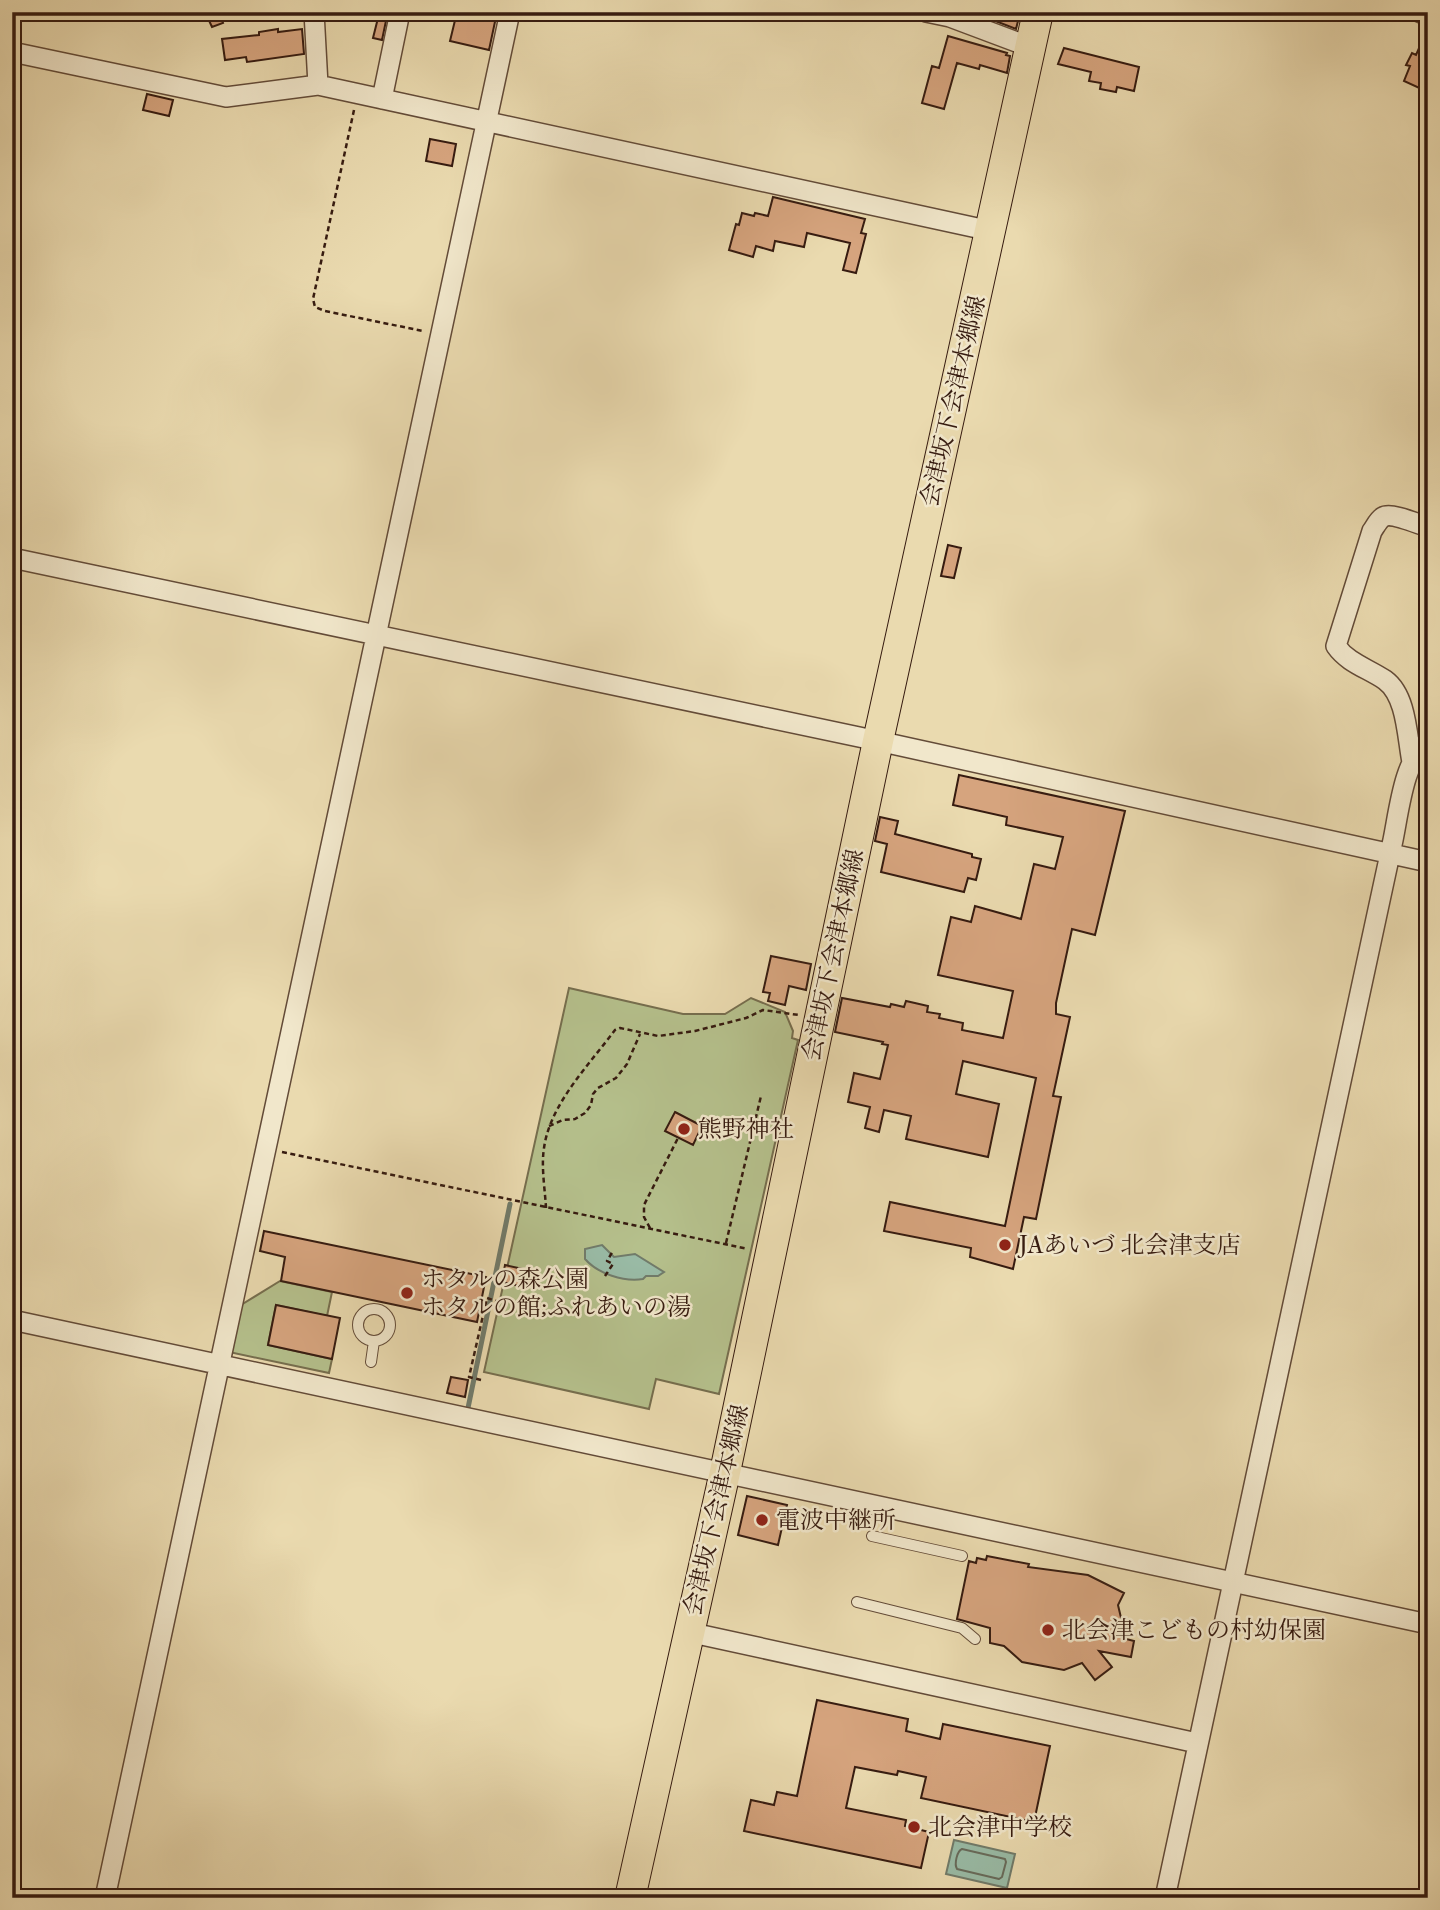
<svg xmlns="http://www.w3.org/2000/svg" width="1440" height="1910" viewBox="0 0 1440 1910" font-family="'IM FELL French Canon','Noto Serif JP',serif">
  <rect width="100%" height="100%" fill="#eadaaf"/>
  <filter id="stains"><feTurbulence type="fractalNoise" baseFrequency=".00286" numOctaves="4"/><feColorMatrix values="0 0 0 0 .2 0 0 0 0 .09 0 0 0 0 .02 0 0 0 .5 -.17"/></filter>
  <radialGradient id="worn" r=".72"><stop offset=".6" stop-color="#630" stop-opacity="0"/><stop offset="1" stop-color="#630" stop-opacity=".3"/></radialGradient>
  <!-- green -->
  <path fill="#b5c08c" stroke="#766e4e" stroke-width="2" d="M 569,988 L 683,1014 L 725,1014 L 751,998 L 785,1012 L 793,1031 L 792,1038 L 798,1040 L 719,1394 L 656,1379 L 649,1409 L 484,1372 Z
    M 280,1281 L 332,1292 L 327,1316 L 276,1305 L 268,1345 L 332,1359 L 329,1373 L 229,1352 L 236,1308 Z"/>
  <!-- water -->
  <path fill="#99bba6" stroke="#717b6a" stroke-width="2" d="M 602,1245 L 614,1257 L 635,1254 L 664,1272 L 658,1276 L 646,1276 L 643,1279 C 624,1282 598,1274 585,1259 L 585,1249 Z
    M 954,1840 L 1015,1854 L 1007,1888 L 946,1874 Z"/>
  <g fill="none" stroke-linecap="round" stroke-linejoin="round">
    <!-- shore -->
    <path stroke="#686b5b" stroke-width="2" d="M 962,1849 L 1005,1859 L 1006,1862 L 1002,1877 L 999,1879 L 957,1869 C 954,1864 957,1851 962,1849 Z"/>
    <!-- stream -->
    <path stroke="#717b6a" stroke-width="5" d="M 468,1408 L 510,1204"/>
  </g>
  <!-- building -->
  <path fill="#d6a47e" stroke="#361b10" stroke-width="2" d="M 205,12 L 219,12 L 223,23 L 212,27 Z
    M 457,12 L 478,12 L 496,17 L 489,50 L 450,41 Z
    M 972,12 L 1005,12 L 1018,21 L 1016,29 Z
    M 379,14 L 387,16 L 382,40 L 373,38 Z
    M 1428,28 L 1428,92 L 1404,81 L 1410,66 L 1406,65 L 1412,53 L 1416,55 Z
    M 278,29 L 278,32 L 302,29 L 304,54 L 247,62 L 246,57 L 225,60 L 222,39 L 259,35 L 259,32 Z
    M 948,36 L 1007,53 L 1006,55 L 1010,56 L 1007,73 L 980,65 L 979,69 L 957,63 L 944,109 L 922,103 L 932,66 L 939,68 Z
    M 1064,48 L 1139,67 L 1134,91 L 1117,87 L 1116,92 L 1100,89 L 1101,83 L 1089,81 L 1091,72 L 1058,64 Z
    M 147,94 L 173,100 L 169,116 L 143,110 Z
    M 430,139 L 456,144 L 452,166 L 426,161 Z
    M 773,197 L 865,219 L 861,233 L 866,234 L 856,273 L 843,270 L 850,243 L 807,233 L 804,247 L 775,241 L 773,251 L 756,246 L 753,257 L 729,250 L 736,224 L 739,225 L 742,213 L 754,216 L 755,213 L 768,216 Z
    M 948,545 L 961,548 L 954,578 L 941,576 Z
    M 959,775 L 1125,811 L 1095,935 L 1072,929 L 1056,1003 L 1056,1014 L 1070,1017 L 1053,1096 L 1061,1097 L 1036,1219 L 1024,1217 L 1013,1269 L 970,1257 L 971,1248 L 884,1231 L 890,1202 L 1005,1226 L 1036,1078 L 963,1061 L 956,1094 L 999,1104 L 988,1157 L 906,1139 L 911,1116 L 884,1110 L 879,1132 L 865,1128 L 870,1107 L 848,1102 L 854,1073 L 880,1079 L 888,1045 L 882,1044 L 883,1042 L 835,1032 L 842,998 L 890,1007 L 891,1004 L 904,1007 L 906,1001 L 928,1006 L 927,1012 L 940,1014 L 939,1018 L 963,1023 L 962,1030 L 1003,1038 L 1013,991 L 938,975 L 951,917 L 971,922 L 975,906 L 1021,919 L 1034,864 L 1055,869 L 1063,837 L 1006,825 L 1007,817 L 953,805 Z
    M 880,817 L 898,821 L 895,834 L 972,854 L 972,857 L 981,859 L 976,880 L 968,878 L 964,892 L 881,872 L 887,844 L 875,841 Z
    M 771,956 L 811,964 L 806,990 L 789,986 L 785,1005 L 768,1001 L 770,993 L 763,992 Z
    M 675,1112 L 702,1126 L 693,1145 L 665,1131 Z
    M 264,1231 L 486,1277 L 477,1322 L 281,1281 L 285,1257 L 260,1251 Z
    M 505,1265 L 523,1269 L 519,1286 L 502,1282 Z
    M 276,1305 L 340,1318 L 332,1359 L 268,1345 Z
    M 451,1377 L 468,1380 L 465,1397 L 447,1393 Z
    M 747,1496 L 787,1505 L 778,1545 L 738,1535 Z
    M 987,1556 L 1029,1564 L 1028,1567 L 1088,1575 L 1124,1593 L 1118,1605 L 1126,1639 L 1134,1641 L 1131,1657 L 1099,1651 L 1112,1667 L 1095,1680 L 1082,1663 L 1064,1670 L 1022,1662 L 1004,1646 L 990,1643 L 990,1628 L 957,1619 L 969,1561 L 976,1563 L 977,1558 L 986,1560 Z
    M 817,1700 L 908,1719 L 906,1731 L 940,1739 L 943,1724 L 1050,1746 L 1034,1822 L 921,1798 L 926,1777 L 898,1771 L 897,1775 L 855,1767 L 846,1808 L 906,1820 L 905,1826 L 929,1832 L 921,1868 L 744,1831 L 751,1800 L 774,1805 L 777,1792 L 797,1796 Z"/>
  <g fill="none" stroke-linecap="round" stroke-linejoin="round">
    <!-- lane casing -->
    <g stroke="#634b38" stroke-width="12">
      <path id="lane" d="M358 1325a16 16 0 1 1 32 0a16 16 0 1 1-32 0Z
        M 371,1362 L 374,1341
        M 872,1536 L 962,1556
        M 857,1602 L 962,1628 L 975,1639"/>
    </g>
    <!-- street casing -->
    <g stroke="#634b38" stroke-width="22">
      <path id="street" d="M 314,12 L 318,85
        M 926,12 L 950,17 L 1030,47
        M 1419,12 L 1428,16
        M 12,52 L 226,97 L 318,85 L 991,231
        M 382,99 L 400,12
        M 12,558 L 878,741 L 1428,862
        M 1412,762 C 1407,737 1407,696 1385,680 C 1367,668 1348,663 1336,646 L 1372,531 C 1375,527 1378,520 1383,517 C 1391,512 1418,524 1428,527
        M 12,1320 L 1428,1624
        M 688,1632 L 1197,1743
        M 105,1898 L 510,12
        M 1165,1898 L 1393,840 C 1399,811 1404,759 1428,741"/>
    </g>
    <!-- primary casing -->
    <g stroke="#361b10" stroke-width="32">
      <path id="primary" d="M 630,1898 L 725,1472 L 878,741 L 1038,12"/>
    </g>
    <!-- path -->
    <path stroke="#361b10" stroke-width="2.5" stroke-dasharray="5 3.5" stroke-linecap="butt" d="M 354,110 L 313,299 L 315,307 L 325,311 L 423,331
      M 549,1126 L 563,1120 L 575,1119 L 585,1113 L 591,1105 L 593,1094 L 598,1088 L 616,1078 L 627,1064 L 640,1034
      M 282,1152 L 748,1249
      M 546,1208 C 545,1189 541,1167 544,1148 C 550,1104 589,1065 615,1030 L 620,1028 L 658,1036 L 695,1031 L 746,1018 L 763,1010 L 799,1015
      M 650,1228 L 644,1217 L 644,1205 L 678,1138
      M 726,1243 L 761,1096
      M 605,1276 L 613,1264 L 607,1261 L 613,1251
      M 481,1380 L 469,1377 L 487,1298 L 499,1302"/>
    <!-- lane -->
    <use href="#lane" stroke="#f1e7cb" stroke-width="10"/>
    <!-- street -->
    <use href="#street" stroke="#f1e7cb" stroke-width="19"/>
    <!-- primary -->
    <use href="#primary" stroke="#eadaaf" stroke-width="30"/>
  </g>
  <!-- markers -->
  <g fill="#8f2418" stroke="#f1e7cb" stroke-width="2.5">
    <circle cx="684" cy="1129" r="7"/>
    <circle cx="1005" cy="1245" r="7"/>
    <circle cx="407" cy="1293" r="7"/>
    <circle cx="762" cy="1520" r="7"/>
    <circle cx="1048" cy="1630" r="7"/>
    <circle cx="914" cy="1827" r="7"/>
  </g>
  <g text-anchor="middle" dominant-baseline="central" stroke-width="5" stroke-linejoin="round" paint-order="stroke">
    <!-- street labels -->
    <g font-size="24" fill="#361b10" stroke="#f1e7cb">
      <text transform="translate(953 401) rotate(-77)">会津坂下会津本郷線</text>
      <text transform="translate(833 955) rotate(-78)">会津坂下会津本郷線</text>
      <text transform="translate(716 1510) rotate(-77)">会津坂下会津本郷線</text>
    </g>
    <!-- poi labels -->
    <g font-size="24" fill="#361b10" stroke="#f1e7cb" text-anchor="start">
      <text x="698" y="1129">熊野神社</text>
      <text x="1019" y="1245">JAあいづ 北会津支店</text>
      <text x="421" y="1279">ホタルの森公園<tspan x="421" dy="28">ホタルの館;ふれあいの湯</tspan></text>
      <text x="776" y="1520">電波中継所</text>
      <text x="1062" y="1630">北会津こどもの村幼保園</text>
      <text x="928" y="1827">北会津中学校</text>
    </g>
  </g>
  <!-- margin -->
  <rect width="1440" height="1910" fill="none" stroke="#eadaaf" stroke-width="42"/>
  <rect x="14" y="14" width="1412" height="1882" fill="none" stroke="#361b10" stroke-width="3.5"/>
  <rect x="21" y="21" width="1398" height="1868" fill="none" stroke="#361b10" stroke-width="2"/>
  <rect width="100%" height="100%" filter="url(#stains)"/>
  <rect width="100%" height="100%" fill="url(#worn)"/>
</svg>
